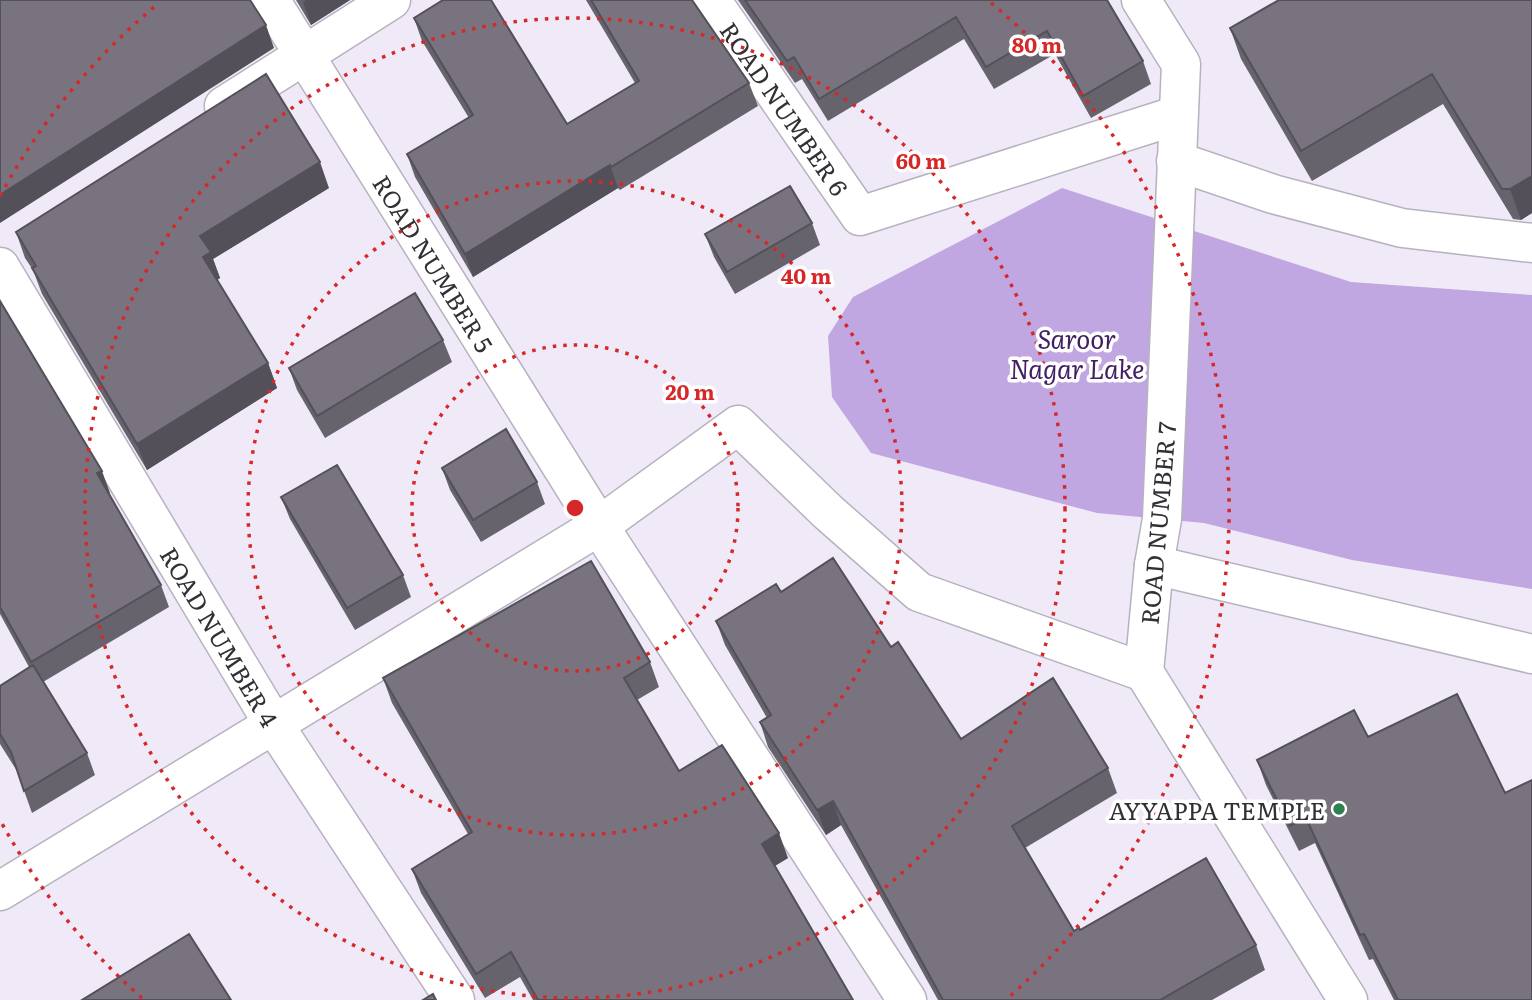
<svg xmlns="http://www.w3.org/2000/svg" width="1532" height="1000" viewBox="0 0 1532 1000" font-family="Literata,serif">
  <rect width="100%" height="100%" fill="#f0eaf8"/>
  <!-- water -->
  <path fill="#c0a7e2" d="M 1062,188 L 1351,282 L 1532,295 L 1532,589 L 1352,560 L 1204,523 L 1097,513 L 871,453 L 832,397 L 828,336 L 853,297 Z"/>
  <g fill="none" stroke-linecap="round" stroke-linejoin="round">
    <!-- minor casing -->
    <g stroke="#b7b2bf" stroke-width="41">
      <g id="minor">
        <path id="s1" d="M 270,0 L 599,526 L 907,1000"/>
        <path id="s2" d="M 711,0 L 860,216 L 1178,115"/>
        <path d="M 1141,0 L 1181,64 L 1162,519 L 1154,565 L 1144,672 L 1348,1000"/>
        <path d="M 224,106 L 391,0"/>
        <path d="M 1176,161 L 1273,194 L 1402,228 L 1532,243"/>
        <path id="s3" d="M 0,267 L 274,725 L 455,1000"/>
        <path d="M 1154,565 L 1532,654"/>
        <path d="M 0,891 L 599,526 L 738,425 L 828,512 L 919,592 L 1144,672"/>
      </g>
    </g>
    <!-- minor -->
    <use href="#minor" stroke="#fff" stroke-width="38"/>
  </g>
  <!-- wall -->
  <path fill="#67636d" d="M 296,0 L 350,0 L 311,25 Z
    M 586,0 L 692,0 L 749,83 L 758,106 L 620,190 L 618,188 L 473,277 L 415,177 L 407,154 L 469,118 L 422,41 L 414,18 L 567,124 L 635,83 Z
    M 738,0 L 1107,0 L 1143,61 L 1151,84 L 1091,118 L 1055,54 L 994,89 L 964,39 L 828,121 L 802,79 L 795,83 Z
    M 1532,0 L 1532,213 L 1521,220 L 1513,219 L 1443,104 L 1312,181 L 1241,59 L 1230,28 Z
    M 329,188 L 213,259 L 220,278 L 217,280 L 268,363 L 277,388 L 147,470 L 42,294 L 33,270 L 25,258 L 16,232 Z
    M 812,223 L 820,245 L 735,294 L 714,257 L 705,234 Z
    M 0,301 L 161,585 L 169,607 L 43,682 L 87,753 L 95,775 L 32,813 L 17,771 L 0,744 L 0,686 L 29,667 L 0,614 Z
    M 443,340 L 452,362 L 325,438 L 297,390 L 289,368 Z
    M 442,468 L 537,482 L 545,504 L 481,542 L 450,490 Z
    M 281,497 L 403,575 L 411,597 L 355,630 L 290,519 Z
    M 781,592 L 891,647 L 961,739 L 1108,768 L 1117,793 L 1025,848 L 1074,931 L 1080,930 L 1256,945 L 1265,970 L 1212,1000 L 938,1000 L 841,825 L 826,835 L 768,747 L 760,722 L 767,718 L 725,645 L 716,621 Z
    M 650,662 L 659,687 L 637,700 L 679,771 L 788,858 L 775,866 L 853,1000 L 533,1000 L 520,977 L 485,998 L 421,893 L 412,869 L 468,834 L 392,703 L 383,678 Z
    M 1368,737 L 1532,1000 L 1394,1000 L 1373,959 L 1369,960 L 1315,843 L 1299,851 L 1266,785 L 1257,760 Z"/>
  <!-- shaded-wall -->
  <path fill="#545059" d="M 306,0 L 350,0 L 311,25 L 303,2 Z
    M 266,25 L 274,48 L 0,223 L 0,195 Z
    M 320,162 L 329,188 L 213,259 L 220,278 L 212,283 L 203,257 L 200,236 Z
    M 610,165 L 618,188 L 473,277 L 465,254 Z
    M 1532,176 L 1532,213 L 1521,220 L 1510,189 Z
    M 268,363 L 277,388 L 147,470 L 137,444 Z
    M 102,471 L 110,493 L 105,496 L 97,473 Z
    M 833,801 L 841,825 L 826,835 L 817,810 Z
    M 779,833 L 788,858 L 771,868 L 762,844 Z"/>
  <!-- building -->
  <path fill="#78737f" stroke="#545059" stroke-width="2" d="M 0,0 L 250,0 L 266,25 L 0,195 Z
    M 443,0 L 491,0 L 567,124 L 639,81 L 591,0 L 692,0 L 749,83 L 611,167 L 610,165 L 465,254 L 407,154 L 473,115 L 414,18 Z
    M 745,0 L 1107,0 L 1143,61 L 1083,96 L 1047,31 L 986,67 L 956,17 L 819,99 L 794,57 L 787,61 Z
    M 1279,0 L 1532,0 L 1532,176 L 1510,189 L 1502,189 L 1432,74 L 1301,151 L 1230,28 Z
    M 266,74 L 320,162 L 200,236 L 211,252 L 203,257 L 268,363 L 137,444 L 32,268 L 36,266 L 16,232 Z
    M 790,186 L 812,223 L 727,272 L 705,234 Z
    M 415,293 L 443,340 L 317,416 L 289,368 Z
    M 0,301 L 102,471 L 97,473 L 161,585 L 31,662 L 0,607 Z
    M 506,429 L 537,482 L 473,520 L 442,468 Z
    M 337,465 L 403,575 L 347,608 L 281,497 Z
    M 833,558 L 891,647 L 898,642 L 961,739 L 1053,678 L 1108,768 L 1012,826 L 1074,931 L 1079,928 L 1080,930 L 1206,858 L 1256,945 L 1160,1000 L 943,1000 L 833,801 L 817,810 L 760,722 L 771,715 L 716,621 L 776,584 L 781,592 Z
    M 591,561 L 650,662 L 624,678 L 679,771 L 722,745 L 779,833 L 762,844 L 853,1000 L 538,1000 L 511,952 L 476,974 L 412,869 L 472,832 L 383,678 Z
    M 33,665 L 87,753 L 24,791 L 11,752 L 0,734 L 0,686 Z
    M 1457,694 L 1505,793 L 1532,780 L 1532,1000 L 1398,1000 L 1364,934 L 1360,935 L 1306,818 L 1290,826 L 1257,760 L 1354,710 L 1368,737 Z
    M 189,934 L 231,1000 L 82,1000 Z
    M 433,994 L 436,1000 L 423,1000 Z"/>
  <!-- distance rings -->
  <g fill="none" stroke="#d62828" stroke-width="3.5" stroke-dasharray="3.5 7">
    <circle cx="575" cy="508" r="163"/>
    <circle cx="575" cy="508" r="327"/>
    <circle cx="575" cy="508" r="490"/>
    <path d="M142 998A654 654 0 0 1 0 820M0 196A654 654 0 0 1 159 3M991 3A654 654 0 0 1 1008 998"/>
  </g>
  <!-- markers -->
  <circle fill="#318051" stroke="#fff" stroke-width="2.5" cx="1339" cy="809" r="7"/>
  <g text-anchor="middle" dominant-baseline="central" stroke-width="7" stroke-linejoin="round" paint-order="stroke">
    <!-- street labels -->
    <g font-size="24" fill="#323035" stroke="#fff">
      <text stroke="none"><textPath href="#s2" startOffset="131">ROAD NUMBER 6</textPath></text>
      <text stroke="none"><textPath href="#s1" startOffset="310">ROAD NUMBER 5</textPath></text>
      <text transform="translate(1157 523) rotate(-85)">ROAD NUMBER 7</text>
      <text stroke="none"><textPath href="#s3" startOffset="430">ROAD NUMBER 4</textPath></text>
    </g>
    <!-- poi labels -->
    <g font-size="24" fill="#323035" stroke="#fff" text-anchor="end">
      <text x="1325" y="809">AYYAPPA TEMPLE</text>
    </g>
    <!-- water labels -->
    <g font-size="26" font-style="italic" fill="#432064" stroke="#fff">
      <text x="1077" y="337">Saroor<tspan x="1077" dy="30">Nagar Lake</tspan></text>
    </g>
  </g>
  <circle cx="575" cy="508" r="10" fill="#d62828" stroke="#fff" stroke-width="3.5"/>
  <g font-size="21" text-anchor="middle" font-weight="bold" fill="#d62828" stroke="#fff" stroke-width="7" stroke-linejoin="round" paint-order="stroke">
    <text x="1037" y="53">80 m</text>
    <text x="921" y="169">60 m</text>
    <text x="806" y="284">40 m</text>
    <text x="690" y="400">20 m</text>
  </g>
</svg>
